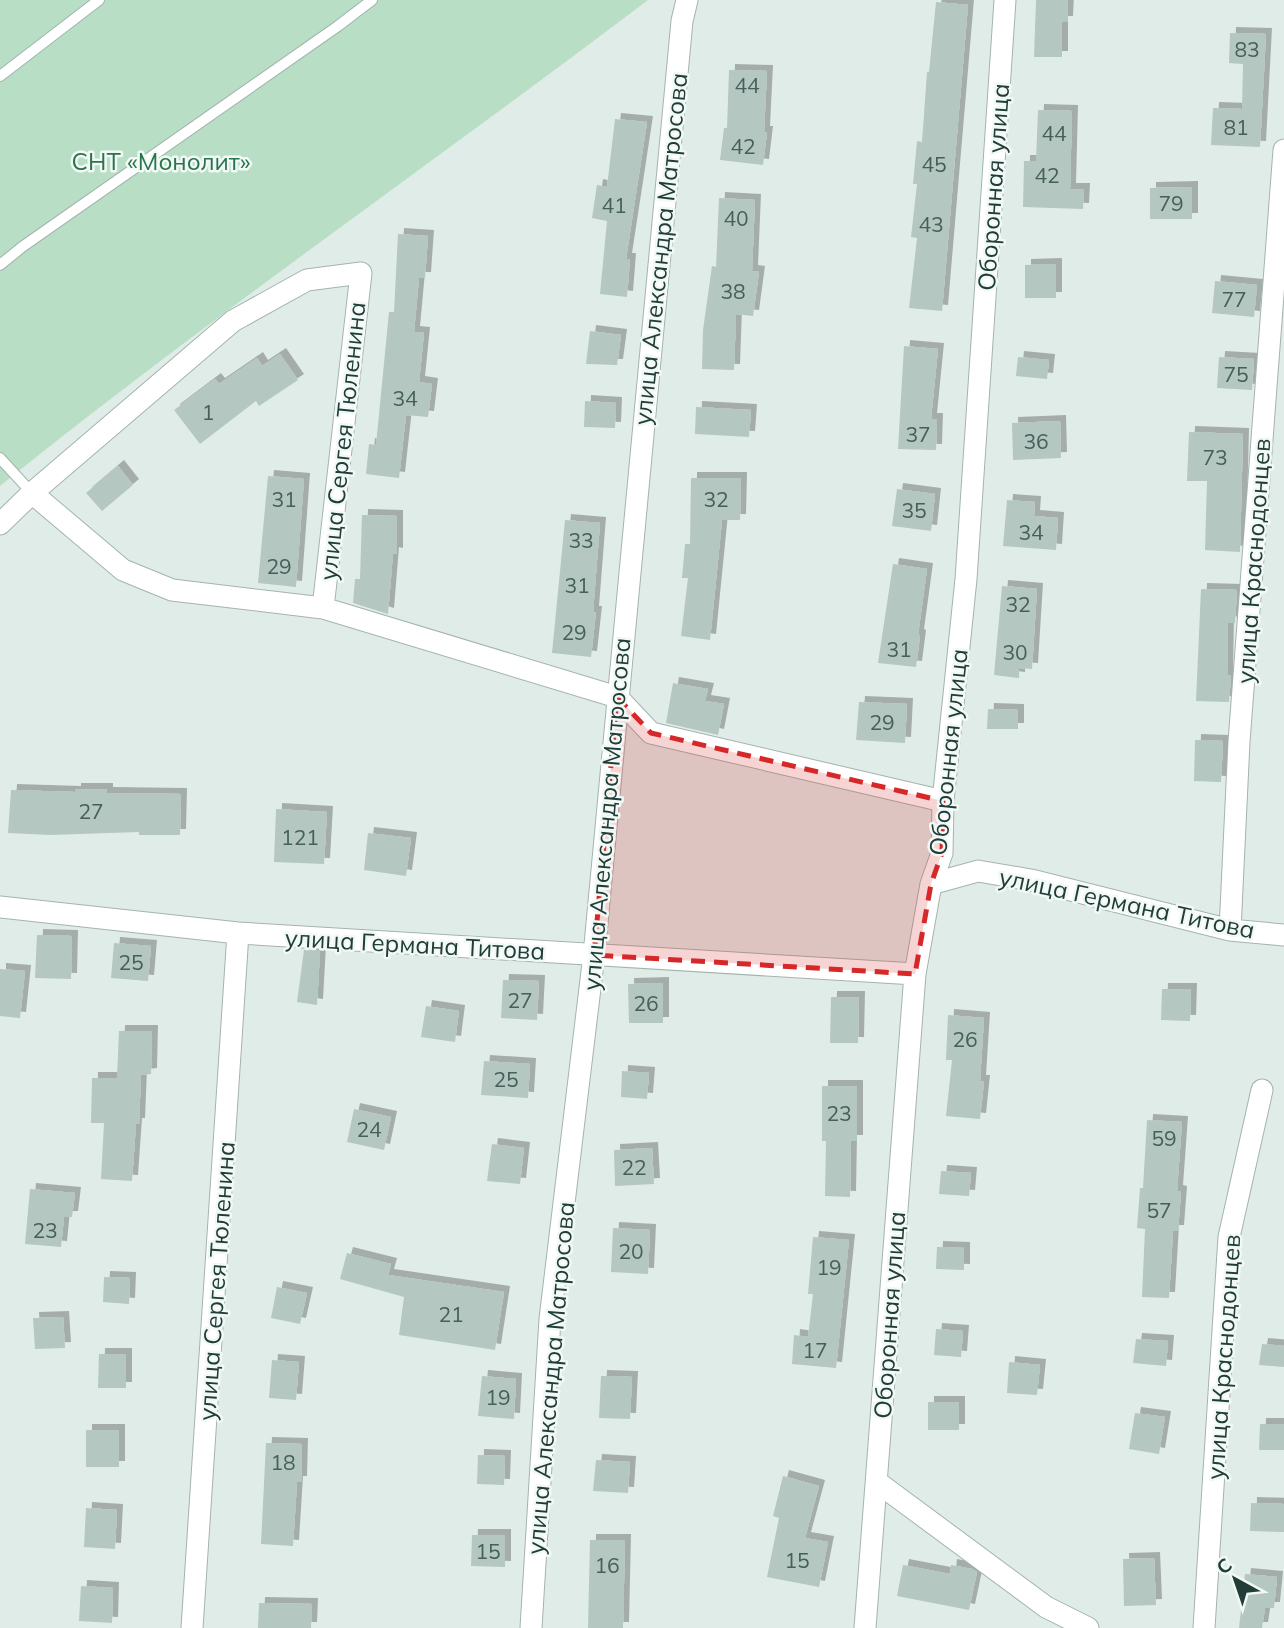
<svg xmlns="http://www.w3.org/2000/svg" width="1284" height="1628" viewBox="0 0 1284 1628" font-family="Mulish,sans-serif">
  <defs>
    <filter id="shadow"><feDropShadow dx="6" dy="-6" stdDeviation="0" flood-color="#0004"/></filter>
  </defs>
  <rect width="100%" height="100%" fill="#e0ece8"/>
  <!-- green -->
  <path fill="#b8dec5" d="M 0,0 L 648,0 C 433,163 210,317 0,486 Z"/>
  <!-- building -->
  <path fill="#b5c7c1" filter="url(#shadow)" d="M 1036,0 L 1068,0 L 1067,22 L 1062,22 L 1062,57 L 1034,57 Z
    M 936,2 L 968,5 L 942,311 L 909,308 L 917,238 L 911,237 L 917,184 L 913,184 L 917,141 L 922,142 L 927,72 L 929,72 Z
    M 1230,33 L 1266,34 L 1260,147 L 1211,145 L 1213,108 L 1242,109 L 1243,64 L 1229,63 Z
    M 729,70 L 767,71 L 764,132 L 767,132 L 763,165 L 720,160 L 724,128 L 727,128 Z
    M 1038,110 L 1072,111 L 1070,189 L 1084,189 L 1083,209 L 1023,207 L 1024,161 L 1036,161 Z
    M 615,119 L 647,122 L 626,259 L 630,259 L 627,297 L 600,294 L 607,221 L 592,218 L 597,185 L 607,187 Z
    M 1192,187 L 1192,219 L 1150,219 L 1150,188 Z
    M 719,198 L 755,200 L 752,271 L 759,272 L 753,316 L 736,314 L 734,370 L 702,369 L 703,330 L 712,266 L 716,267 Z
    M 398,234 L 428,236 L 425,278 L 419,278 L 414,332 L 424,333 L 419,382 L 432,384 L 428,417 L 406,415 L 399,478 L 366,474 L 369,444 L 376,445 L 389,312 L 394,312 Z
    M 1056,264 L 1056,298 L 1025,298 L 1025,265 Z
    M 1215,281 L 1257,285 L 1254,317 L 1212,313 Z
    M 590,331 L 621,335 L 617,365 L 586,364 Z
    M 904,346 L 938,349 L 931,419 L 937,419 L 936,450 L 898,449 Z
    M 280,354 L 298,380 L 259,406 L 256,401 L 200,444 L 174,410 L 215,379 L 219,384 L 257,358 L 262,366 Z
    M 1018,357 L 1049,360 L 1047,379 L 1016,376 Z
    M 1219,357 L 1254,359 L 1252,390 L 1217,388 Z
    M 585,401 L 616,403 L 615,428 L 584,427 Z
    M 696,407 L 751,410 L 749,437 L 695,434 Z
    M 1060,421 L 1061,458 L 1013,460 L 1012,423 Z
    M 1189,432 L 1243,434 L 1240,552 L 1205,550 L 1207,481 L 1187,481 Z
    M 118,466 L 133,485 L 102,511 L 86,493 Z
    M 268,476 L 304,479 L 296,587 L 258,583 Z
    M 691,478 L 741,478 L 740,520 L 722,520 L 710,640 L 681,636 L 688,578 L 682,578 L 685,544 L 690,544 Z
    M 897,489 L 935,494 L 931,531 L 892,526 Z
    M 1007,500 L 1035,502 L 1034,516 L 1058,518 L 1056,550 L 1003,546 Z
    M 362,515 L 397,516 L 397,554 L 393,553 L 388,614 L 353,603 L 355,579 L 360,579 Z
    M 565,520 L 600,523 L 593,612 L 596,612 L 591,657 L 552,653 Z
    M 893,564 L 927,569 L 918,635 L 920,636 L 916,667 L 878,663 Z
    M 1002,586 L 1037,589 L 1032,669 L 1019,668 L 1019,678 L 994,675 Z
    M 1201,589 L 1237,590 L 1235,623 L 1228,622 L 1227,675 L 1231,675 L 1229,702 L 1196,701 Z
    M 673,683 L 708,689 L 705,701 L 724,704 L 718,735 L 666,723 Z
    M 859,702 L 907,704 L 905,743 L 856,740 Z
    M 988,709 L 1018,710 L 1018,729 L 987,729 Z
    M 1195,740 L 1223,741 L 1221,782 L 1194,781 Z
    M 75,789 L 107,789 L 107,793 L 181,794 L 180,835 L 139,835 L 139,832 L 50,835 L 8,833 L 11,790 L 75,792 Z
    M 276,809 L 327,812 L 324,864 L 274,862 Z
    M 368,833 L 411,838 L 406,876 L 364,870 Z
    M 37,935 L 72,936 L 71,979 L 35,978 Z
    M 114,943 L 151,946 L 148,981 L 111,978 Z
    M 304,950 L 320,951 L 317,1005 L 297,1002 Z
    M 0,969 L 25,971 L 20,1018 L 0,1016 Z
    M 503,980 L 539,981 L 537,1020 L 501,1018 Z
    M 663,983 L 663,1023 L 629,1023 L 628,984 Z
    M 1162,989 L 1191,989 L 1190,1021 L 1161,1020 Z
    M 831,997 L 859,997 L 858,1043 L 830,1043 Z
    M 426,1006 L 459,1011 L 455,1042 L 421,1037 Z
    M 948,1015 L 984,1018 L 980,1081 L 984,1081 L 980,1119 L 946,1116 L 952,1060 L 946,1060 Z
    M 119,1031 L 152,1031 L 151,1074 L 141,1075 L 139,1124 L 136,1124 L 132,1181 L 101,1179 L 104,1123 L 91,1123 L 92,1078 L 117,1078 Z
    M 484,1061 L 530,1064 L 528,1098 L 481,1095 Z
    M 622,1071 L 649,1073 L 647,1099 L 621,1097 Z
    M 822,1086 L 857,1086 L 857,1141 L 851,1141 L 850,1197 L 825,1196 L 826,1141 L 822,1141 Z
    M 354,1109 L 391,1117 L 384,1150 L 347,1142 Z
    M 1147,1120 L 1182,1122 L 1177,1191 L 1181,1192 L 1178,1231 L 1173,1231 L 1169,1298 L 1142,1297 L 1145,1229 L 1137,1228 L 1140,1188 L 1143,1188 Z
    M 492,1144 L 524,1148 L 520,1184 L 487,1181 Z
    M 652,1148 L 654,1184 L 615,1186 L 614,1150 Z
    M 941,1171 L 971,1173 L 969,1196 L 939,1194 Z
    M 30,1189 L 75,1193 L 72,1217 L 64,1217 L 61,1247 L 25,1244 Z
    M 613,1228 L 650,1230 L 648,1274 L 611,1272 Z
    M 813,1237 L 849,1240 L 836,1368 L 792,1364 L 794,1335 L 808,1337 L 813,1294 L 808,1294 Z
    M 937,1247 L 964,1248 L 964,1270 L 936,1269 Z
    M 347,1253 L 391,1264 L 388,1275 L 504,1292 L 495,1350 L 399,1335 L 404,1297 L 340,1279 Z
    M 104,1277 L 130,1278 L 129,1304 L 103,1302 Z
    M 277,1287 L 307,1293 L 300,1324 L 271,1318 Z
    M 63,1317 L 65,1348 L 35,1349 L 33,1318 Z
    M 936,1329 L 963,1331 L 961,1357 L 934,1355 Z
    M 1136,1339 L 1168,1341 L 1166,1366 L 1133,1363 Z
    M 1262,1344 L 1284,1346 L 1284,1367 L 1259,1365 Z
    M 99,1354 L 126,1354 L 126,1388 L 98,1388 Z
    M 272,1360 L 299,1362 L 296,1400 L 269,1398 Z
    M 1009,1362 L 1040,1365 L 1037,1395 L 1007,1393 Z
    M 482,1376 L 516,1379 L 514,1419 L 478,1416 Z
    M 601,1376 L 632,1377 L 630,1419 L 599,1418 Z
    M 928,1402 L 959,1402 L 959,1430 L 928,1430 Z
    M 1135,1413 L 1165,1417 L 1159,1454 L 1129,1449 Z
    M 1260,1424 L 1284,1424 L 1284,1450 L 1259,1450 Z
    M 86,1430 L 119,1430 L 119,1467 L 86,1467 Z
    M 266,1443 L 302,1444 L 301,1482 L 297,1482 L 293,1546 L 261,1544 Z
    M 478,1455 L 505,1456 L 504,1485 L 477,1484 Z
    M 596,1460 L 630,1462 L 628,1493 L 593,1491 Z
    M 783,1476 L 819,1486 L 805,1538 L 828,1542 L 819,1587 L 767,1577 L 779,1518 L 773,1516 Z
    M 1251,1503 L 1284,1504 L 1284,1532 L 1250,1531 Z
    M 86,1508 L 117,1510 L 115,1549 L 84,1547 Z
    M 472,1535 L 505,1535 L 505,1567 L 471,1566 Z
    M 590,1540 L 625,1540 L 623,1628 L 588,1628 Z
    M 1154,1558 L 1156,1605 L 1124,1606 L 1123,1559 Z
    M 903,1565 L 950,1574 L 951,1565 L 972,1569 L 977,1572 L 969,1610 L 897,1596 Z
    M 1245,1574 L 1277,1577 L 1274,1608 L 1265,1608 L 1262,1628 L 1239,1628 Z
    M 81,1586 L 113,1588 L 112,1623 L 79,1621 Z
    M 259,1603 L 312,1604 L 311,1628 L 258,1628 Z"/>
  <g fill="none" stroke-linecap="round" stroke-linejoin="round">
    <!-- service casing -->
    <g stroke="#a3b4af" stroke-width="12">
      <path id="service" d="M 0,76 L 99,0
        M 0,265 L 22,247 L 338,26 L 372,0
        M 0,458 L 32,493"/>
    </g>
    <!-- minor casing -->
    <g stroke="#a3b4af" stroke-width="23">
      <path id="minor" d="M 32,493 L 123,570 L 172,590 L 323,608 L 617,697 L 651,733 L 943,801
        M 0,524 L 32,493 L 233,321 L 307,280 L 361,273 L 323,608
        M 931,884 L 978,871 L 1031,880 L 1230,930 L 1284,935
        M 0,907 L 238,933 L 915,974
        M 1230,930 L 1239,742 L 1284,150
        M 877,1482 L 1046,1607 L 1088,1628
        M 192,1628 L 238,933
        M 531,1628 L 550,1319 L 594,955 L 682,21 L 687,0
        M 865,1628 L 915,974 L 931,884 L 942,853 L 943,801 L 966,579 L 1005,0
        M 1204,1628 L 1229,1237 L 1262,1090"/>
    </g>
    <!-- service -->
    <use href="#service" stroke="#fff" stroke-width="10"/>
    <!-- minor -->
    <use href="#minor" stroke="#fff" stroke-width="21"/>
  </g>
  <!-- marked area -->
  <path fill="#d62828" fill-opacity="0.2" stroke="#d62828" stroke-width="5" stroke-dasharray="14 9" stroke-linejoin="round" d="M 617,697 L 651,733 L 943,801 L 942,853 L 931,884 L 915,974 L 594,955 Z"/>
  <g text-anchor="middle" dominant-baseline="central" stroke-width="5" stroke-linejoin="round" paint-order="stroke">
    <!-- number labels -->
    <g font-size="21" fill="#45605a">
      <text x="1247" y="49">83</text>
      <text x="747" y="85">44</text>
      <text x="1236" y="127">81</text>
      <text x="1054" y="133">44</text>
      <text x="743" y="146">42</text>
      <text x="934" y="164">45</text>
      <text x="1047" y="175">42</text>
      <text x="1171" y="203">79</text>
      <text x="614" y="205">41</text>
      <text x="736" y="218">40</text>
      <text x="931" y="224">43</text>
      <text x="733" y="291">38</text>
      <text x="1234" y="299">77</text>
      <text x="1236" y="374">75</text>
      <text x="405" y="398">34</text>
      <text x="208" y="412">1</text>
      <text x="918" y="434">37</text>
      <text x="1036" y="441">36</text>
      <text x="1215" y="457">73</text>
      <text x="284" y="499">31</text>
      <text x="716" y="499">32</text>
      <text x="914" y="510">35</text>
      <text x="1031" y="532">34</text>
      <text x="581" y="540">33</text>
      <text x="279" y="566">29</text>
      <text x="577" y="585">31</text>
      <text x="1018" y="604">32</text>
      <text x="574" y="632">29</text>
      <text x="899" y="649">31</text>
      <text x="1015" y="652">30</text>
      <text x="882" y="722">29</text>
      <text x="91" y="811">27</text>
      <text x="300" y="837">121</text>
      <text x="131" y="962">25</text>
      <text x="520" y="1000">27</text>
      <text x="646" y="1003">26</text>
      <text x="965" y="1039">26</text>
      <text x="506" y="1079">25</text>
      <text x="839" y="1113">23</text>
      <text x="369" y="1129">24</text>
      <text x="1164" y="1138">59</text>
      <text x="634" y="1167">22</text>
      <text x="1159" y="1210">57</text>
      <text x="45" y="1230">23</text>
      <text x="631" y="1251">20</text>
      <text x="829" y="1267">19</text>
      <text x="451" y="1314">21</text>
      <text x="815" y="1350">17</text>
      <text x="498" y="1397">19</text>
      <text x="283" y="1462">18</text>
      <text x="488" y="1551">15</text>
      <text x="797" y="1560">15</text>
      <text x="607" y="1565">16</text>
    </g>
    <!-- park labels -->
    <g font-size="24" fill="#29754c" stroke="#f1f8f5">
      <text x="161" y="161">СНТ «Монолит»</text>
    </g>
    <!-- street labels -->
    <g font-size="24" fill="#203d37" stroke="#f1f8f5">
      <text transform="translate(993 187) rotate(-86)">Оборонная улица</text>
      <text transform="translate(660 249) rotate(-84)">улица Александра Матросова</text>
      <text transform="translate(342 441) rotate(-84)">улица Сергея Тюленина</text>
      <text transform="translate(1253 561) rotate(-86)">улица Краснодонцев</text>
      <text transform="translate(948 752) rotate(-84)">Оборонная улица</text>
      <text transform="translate(606 814) rotate(-85)">улица Александра Матросова</text>
      <text transform="translate(1127 903) rotate(12)">улица Германа Титова</text>
      <text transform="translate(415 944) rotate(3)">улица Германа Титова</text>
      <text transform="translate(216 1281) rotate(-86)">улица Сергея Тюленина</text>
      <text transform="translate(889 1315) rotate(-86)">Оборонная улица</text>
      <text transform="translate(1223 1357) rotate(-86)">улица Краснодонцев</text>
      <text transform="translate(550 1378) rotate(-85)">улица Александра Матросова</text>
    </g>
  </g>
  <!-- north arrow -->
  <g transform="translate(1235 1579) rotate(320)" stroke="#f1f8f5" stroke-width="5" paint-order="stroke">
  <path d="M0-5L12 26L0 18L-12 26Z" fill="#203d37"/>
  <text y="-10" font-size="19" font-weight="bold" text-anchor="middle" fill="#203d37">С</text>
  </g>
</svg>
